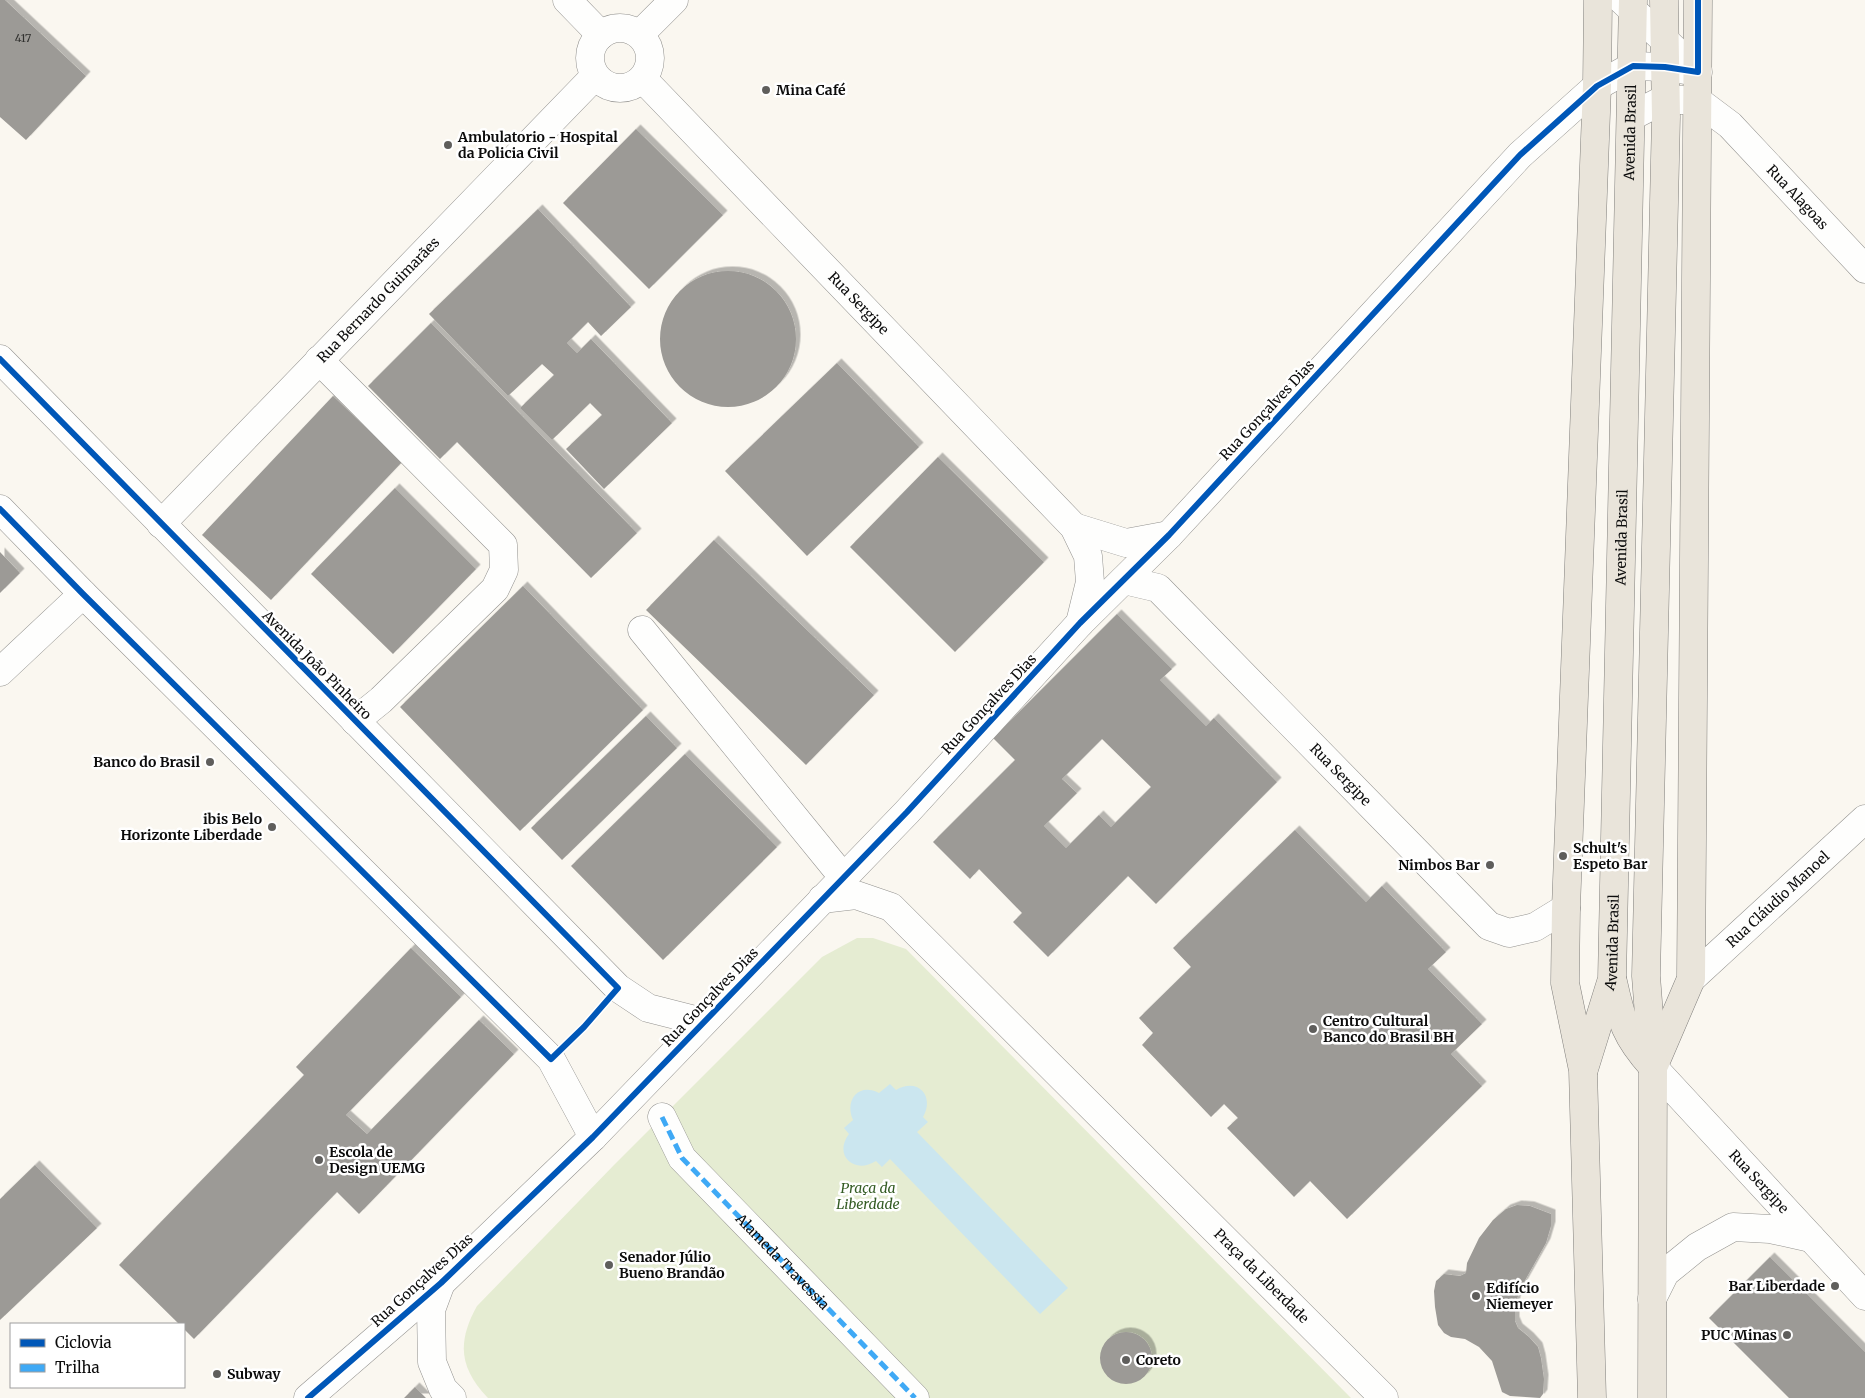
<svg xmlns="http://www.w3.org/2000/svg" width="1865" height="1398" viewBox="0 0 1865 1398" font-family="Merriweather,serif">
  <defs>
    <filter id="shadow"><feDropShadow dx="4.5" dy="-4.5" stdDeviation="0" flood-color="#0004"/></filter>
  </defs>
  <rect width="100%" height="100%" fill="#faf7f0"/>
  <!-- green -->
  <path fill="#e5ecd2" d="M 857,938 L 873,938 L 906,949 L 1351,1398 L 488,1398 C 459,1368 457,1342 477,1306 L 614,1165 L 822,957 Z"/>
  <!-- water -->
  <path fill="#cbe6ef" d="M 890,1084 L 896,1090 C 918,1077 935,1096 923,1117 L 928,1122 L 917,1132 L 1068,1288 L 1040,1314 L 890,1159 L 882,1167 L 876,1161 C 854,1175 833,1155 849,1134 L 844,1128 L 853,1120 C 844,1100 859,1082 879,1093 Z"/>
  <!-- building -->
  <path fill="#9c9a96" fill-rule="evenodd" filter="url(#shadow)" d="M 0,0 L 5,0 L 86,76 L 26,140 L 0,117 Z
    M 636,129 L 723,215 L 649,289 L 563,203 Z
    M 538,209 L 631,307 L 601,336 L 588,322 L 567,343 L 577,353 L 591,339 L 672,423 L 604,489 L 566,449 L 602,415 L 590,403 L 552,440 L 520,408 L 554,375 L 542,364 L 508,396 L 429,314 Z
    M660 339a68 68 0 1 1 136 0a68 68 0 1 1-136 0Z
    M 431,323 L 637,533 L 591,578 L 457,442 L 440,459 L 368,386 Z
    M 837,363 L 919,447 L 807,556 L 725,471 Z
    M 333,396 L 402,462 L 271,600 L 202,535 Z
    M 938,457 L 1044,562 L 955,652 L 850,547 Z
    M 395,488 L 476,569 L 393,654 L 311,574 Z
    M 714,540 L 874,695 L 806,765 L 646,610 Z
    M 0,552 L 20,573 L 0,593 Z
    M 523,586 L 643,710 L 520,831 L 400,707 Z
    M 1117,614 L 1172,669 L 1160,680 L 1206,726 L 1214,718 L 1277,782 L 1156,904 L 1128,876 L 1048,957 L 1013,922 L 1022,913 L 979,869 L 970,879 L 933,842 L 1015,760 L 993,738 ZM 1102,739 L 1151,787 L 1111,827 L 1099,815 L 1066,848 L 1044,826 L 1077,793 L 1062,779 Z
    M 646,716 L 677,748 L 562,860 L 531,828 Z
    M 685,754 L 777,847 L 663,960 L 571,866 Z
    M 1295,830 L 1366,902 L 1382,886 L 1446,952 L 1428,969 L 1482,1024 L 1451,1054 L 1482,1086 L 1347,1219 L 1310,1181 L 1294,1197 L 1227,1128 L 1238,1118 L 1224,1104 L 1211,1117 L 1142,1045 L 1153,1033 L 1139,1018 L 1191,967 L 1173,948 Z
    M 411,948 L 461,997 L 346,1115 L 367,1134 L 479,1020 L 514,1054 L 359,1214 L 337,1192 L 194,1339 L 184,1329 L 184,1324 L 179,1324 L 119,1265 L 304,1075 L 296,1067 Z
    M 35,1165 L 97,1228 L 0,1320 L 0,1199 Z
    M 1517,1205 L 1530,1206 L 1551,1214 L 1551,1226 L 1546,1243 L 1523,1284 L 1516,1301 L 1515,1311 L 1515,1321 L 1518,1328 L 1529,1337 L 1538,1347 L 1541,1358 L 1544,1379 L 1543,1394 L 1540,1398 L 1510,1396 L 1502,1392 L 1492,1361 L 1479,1347 L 1465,1339 L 1451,1337 L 1444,1333 L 1438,1325 L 1435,1307 L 1434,1291 L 1436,1281 L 1444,1274 L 1460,1276 L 1466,1273 L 1467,1263 L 1479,1238 L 1493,1220 L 1506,1209 Z
    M 1770,1257 L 1865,1352 L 1865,1398 L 1789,1398 L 1709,1318 Z
    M1100 1358a26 26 0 1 1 52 0a26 26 0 1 1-52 0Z
    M 415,1387 L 426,1398 L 404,1398 Z"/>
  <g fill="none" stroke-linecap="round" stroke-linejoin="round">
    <!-- minor casing -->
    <g stroke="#93928f" stroke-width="29">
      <g id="minor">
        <path d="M 567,0 L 601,35"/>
        <path d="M 1622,0 L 1678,53"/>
        <circle cx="620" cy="58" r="30"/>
        <path d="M 640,34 L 674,0"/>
        <path id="s1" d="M 643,79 L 1074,527 L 1088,556 L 1090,582 L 1080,623"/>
        <path id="s2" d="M 1632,116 L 1665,99 L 1698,101 L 1730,125 L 1865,269"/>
        <path d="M 0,359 L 618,988 L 648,1008 L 703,1022"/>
        <path d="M 319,360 L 503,545 L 504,570 L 495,589 L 381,700 L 355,721"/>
        <path d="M 0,509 L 83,594 L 551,1059 L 593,1137"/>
        <path id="s3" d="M 161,524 L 595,76"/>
        <path d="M 1074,527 L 1126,543 L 1169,535"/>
        <path id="s4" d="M 1124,580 L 1158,588 L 1489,926 L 1509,933 L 1535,927 L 1566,908"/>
        <path d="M 642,630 L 843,877"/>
        <path d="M 0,672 L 83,594"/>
        <path id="s5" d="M 822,899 L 856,895 L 891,907 L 1384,1398"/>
        <path id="s6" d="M 1691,979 L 1865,819"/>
        <path id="s7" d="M 1653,1067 L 1865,1296"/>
        <path d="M 662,1117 L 682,1158 L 915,1398"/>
        <path d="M 441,1283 L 431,1310 L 432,1362 L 443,1389 L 452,1398"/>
        <path d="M 1652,1299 L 1665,1273 L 1697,1247 L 1733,1227 L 1770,1229 L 1811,1238"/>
        <path d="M 308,1398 L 441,1283 L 593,1137 L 907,812 L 1080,623 L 1169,535 L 1520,155 L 1597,86 L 1633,66 L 1665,67 L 1698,72"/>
      </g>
    </g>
    <!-- major casing -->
    <g stroke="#807f7c" stroke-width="29">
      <g id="major">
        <path d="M 1613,982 C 1622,1022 1625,1036 1653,1067"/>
        <path d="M 1655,1063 L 1691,979 L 1698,0"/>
        <path id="s8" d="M 1584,1069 L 1612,979 L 1633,0"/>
        <path d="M 1592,1398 L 1583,1070 L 1565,983 L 1566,908 L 1597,86 L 1598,0"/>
        <path d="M 1652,1398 L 1653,1067 L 1646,976 L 1666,117 L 1664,0"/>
      </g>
    </g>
    <!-- minor -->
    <use href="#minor" stroke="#fefefd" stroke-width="28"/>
    <!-- major -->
    <use href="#major" stroke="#e9e4da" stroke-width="28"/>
    <!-- quiet -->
    <path stroke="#3fa9f5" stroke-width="5" stroke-dasharray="10 5" stroke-linecap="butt" id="s9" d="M 662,1117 L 682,1158 L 915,1398"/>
    <!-- cycleway casing -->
    <g stroke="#fff" stroke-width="9">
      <path id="cycleway" d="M 0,359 L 618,988 L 584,1027 L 551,1059 L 83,594 L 0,509
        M 308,1398 L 441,1283 L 593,1137 L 907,812 L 1080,623 L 1169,535 L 1520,155 L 1597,86 L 1633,66 L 1665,67 L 1698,72 L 1698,0"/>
    </g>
    <!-- cycleway -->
    <use href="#cycleway" stroke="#0057b8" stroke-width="6"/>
  </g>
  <!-- markers -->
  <g fill="#5f5e5c" stroke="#fff" stroke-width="2">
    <circle cx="766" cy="90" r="5"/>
    <circle cx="448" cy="145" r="5"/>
    <circle cx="210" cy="762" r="5"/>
    <circle cx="272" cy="827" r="5"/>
    <circle cx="1563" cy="856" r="5"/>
    <circle cx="1490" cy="865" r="5"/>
    <circle cx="1313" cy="1029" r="5"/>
    <circle cx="319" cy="1160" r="5"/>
    <circle cx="609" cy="1265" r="5"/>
    <circle cx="1835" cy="1286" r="5"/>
    <circle cx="1476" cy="1296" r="5"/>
    <circle cx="1787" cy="1335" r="5"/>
    <circle cx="1126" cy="1360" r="5"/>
    <circle cx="217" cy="1374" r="5"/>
  </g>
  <g text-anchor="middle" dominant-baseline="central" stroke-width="5" stroke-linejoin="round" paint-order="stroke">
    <!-- number labels -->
    <g font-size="11" fill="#30302e">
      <text x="23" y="38">417</text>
    </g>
    <!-- poi labels -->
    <g font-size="14" font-weight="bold" fill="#0c0c0c" stroke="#fff" text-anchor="start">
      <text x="776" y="90">Mina Café</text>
      <text x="458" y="137">Ambulatorio - Hospital<tspan x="458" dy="16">da Policia Civil</tspan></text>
      <text x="200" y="762" text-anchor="end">Banco do Brasil</text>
      <text x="262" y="819" text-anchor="end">ibis Belo<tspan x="262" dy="16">Horizonte Liberdade</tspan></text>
      <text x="1573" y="848">Schult's<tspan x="1573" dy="16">Espeto Bar</tspan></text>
      <text x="1480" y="865" text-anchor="end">Nimbos Bar</text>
      <text x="1323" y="1021">Centro Cultural<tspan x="1323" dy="16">Banco do Brasil BH</tspan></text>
      <text x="329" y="1152">Escola de<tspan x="329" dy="16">Design UEMG</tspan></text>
      <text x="619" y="1257">Senador Júlio<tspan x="619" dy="16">Bueno Brandão</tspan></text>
      <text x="1825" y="1286" text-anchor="end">Bar Liberdade</text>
      <text x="1486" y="1288">Edifício<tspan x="1486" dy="16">Niemeyer</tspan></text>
      <text x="1777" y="1335" text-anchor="end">PUC Minas</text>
      <text x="1136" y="1360">Coreto</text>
      <text x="227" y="1374">Subway</text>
    </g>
    <!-- street labels -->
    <g font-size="14" fill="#0c0c0c" stroke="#fff">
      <text stroke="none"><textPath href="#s8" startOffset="941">Avenida Brasil</textPath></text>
      <text stroke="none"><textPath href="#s2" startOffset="209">Rua Alagoas</textPath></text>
      <text stroke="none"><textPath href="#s3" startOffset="312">Rua Bernardo Guimarães</textPath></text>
      <text stroke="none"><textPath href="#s1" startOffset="311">Rua Sergipe</textPath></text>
      <text transform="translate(1267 410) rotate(-47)">Rua Gonçalves Dias</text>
      <text stroke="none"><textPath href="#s8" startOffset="536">Avenida Brasil</textPath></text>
      <text transform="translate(317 665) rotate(45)">Avenida João Pinheiro</text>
      <text transform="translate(989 704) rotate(-47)">Rua Gonçalves Dias</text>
      <text stroke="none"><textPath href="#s4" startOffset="296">Rua Sergipe</textPath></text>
      <text stroke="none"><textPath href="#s6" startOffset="118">Rua Cláudio Manoel</textPath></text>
      <text stroke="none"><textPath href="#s8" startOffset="131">Avenida Brasil</textPath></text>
      <text transform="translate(710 997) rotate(-46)">Rua Gonçalves Dias</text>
      <text stroke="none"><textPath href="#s7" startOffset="156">Rua Sergipe</textPath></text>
      <text stroke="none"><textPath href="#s9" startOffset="190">Alameda Travessia</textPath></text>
      <text stroke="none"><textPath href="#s5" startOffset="594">Praça da Liberdade</textPath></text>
      <text transform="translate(422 1280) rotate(-42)">Rua Gonçalves Dias</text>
    </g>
    <!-- park labels -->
    <g font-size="14" font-style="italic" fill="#345c24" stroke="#fff">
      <text x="868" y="1188">Praça da<tspan x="868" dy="16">Liberdade</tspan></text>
    </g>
  </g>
  <!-- legend -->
  <rect x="10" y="1323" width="175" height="65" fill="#ffffff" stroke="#9e9e9e"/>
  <rect x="20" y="1339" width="25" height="8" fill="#0057b8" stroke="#9e9e9e"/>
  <text x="55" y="1348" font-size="15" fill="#0c0c0c">Ciclovia</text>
  <rect x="20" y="1364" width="25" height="8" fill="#3fa9f5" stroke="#9e9e9e"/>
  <text x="55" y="1373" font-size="15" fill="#0c0c0c">Trilha</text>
</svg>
